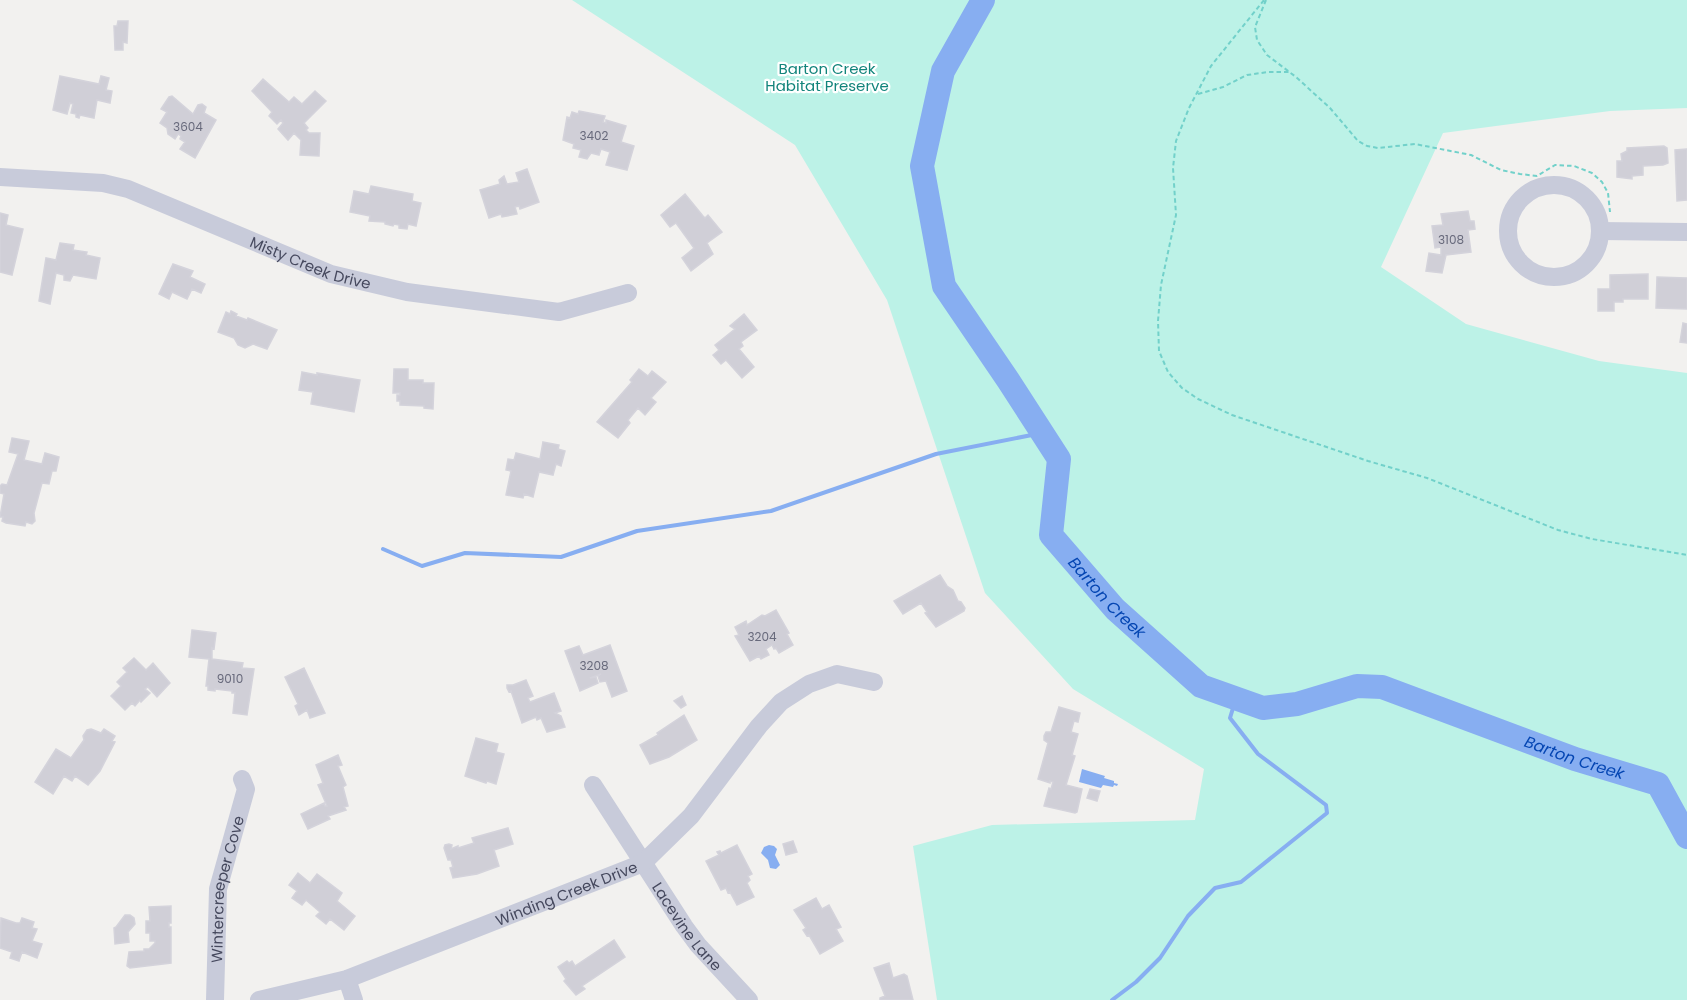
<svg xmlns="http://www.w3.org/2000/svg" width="1687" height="1000" viewBox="0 0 1687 1000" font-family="Poppins,sans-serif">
  <rect width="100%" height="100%" fill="#f2f1ef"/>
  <!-- green -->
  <path fill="#bcf2e7" d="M 572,0 L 1687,0 L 1687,108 L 1610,111 L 1443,133 L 1381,267 L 1466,324 L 1599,361 L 1687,373 L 1687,1000 L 937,1000 L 913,846 L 992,825 L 1195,820 L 1204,769 L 1073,689 L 985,593 L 887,300 L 795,145 Z"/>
  <!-- water -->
  <path fill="#87aef1" d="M 1082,769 L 1105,776 L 1104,778 L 1114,781 L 1114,783 L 1118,784 L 1117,786 L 1114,785 L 1113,787 L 1103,785 L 1101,788 L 1079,782 Z
    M 769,845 L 774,846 L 777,849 L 775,855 L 780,865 L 776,869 L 770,868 L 768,860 L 761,853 L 764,847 Z"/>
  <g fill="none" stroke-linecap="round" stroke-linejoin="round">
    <!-- stream -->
    <path stroke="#87aef1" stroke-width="4" d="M 383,549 L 422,566 L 465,553 L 561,557 L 637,531 L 771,511 L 936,454 L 1042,433
      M 1112,1000 L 1136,982 L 1160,958 L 1188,916 L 1215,888 L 1241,882 L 1327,813 L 1326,805 L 1258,754 L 1230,718 L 1236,698"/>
    <!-- river -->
    <path stroke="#87aef1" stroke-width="24" id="s1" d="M 983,0 L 943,71 L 922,166 L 944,286 L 1008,380 L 1059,459 L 1051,535 L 1115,609 L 1201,686 L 1263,708 L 1297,704 L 1357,686 L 1382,687 L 1575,759 L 1658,784 L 1687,837"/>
  </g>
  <!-- building -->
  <path fill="#d0cfd7" stroke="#d4d3db" stroke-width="1.5" d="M 118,21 L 128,21 L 127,43 L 123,42 L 123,50 L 115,50 L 114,26 L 117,26 Z
    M 60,76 L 99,84 L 101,76 L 109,78 L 106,90 L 112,91 L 110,103 L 97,100 L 94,118 L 80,115 L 79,118 L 76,117 L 76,114 L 71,113 L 73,104 L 70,103 L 67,114 L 53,110 Z
    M 263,79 L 289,102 L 294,97 L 302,104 L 315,91 L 326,101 L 304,123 L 308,128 L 306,130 L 309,133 L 320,133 L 319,156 L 300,155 L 301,140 L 294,133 L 288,140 L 278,129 L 283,123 L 281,120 L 277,124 L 269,116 L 272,112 L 252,91 Z
    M 172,96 L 193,114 L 198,105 L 202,104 L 206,107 L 204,113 L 216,120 L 195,158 L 180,149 L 185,142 L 180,139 L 181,136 L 178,134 L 175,139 L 168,134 L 167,128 L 160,123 L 167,112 L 161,109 L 169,97 Z
    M 579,111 L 605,116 L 603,122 L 606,123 L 606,120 L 626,126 L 621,142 L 634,146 L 627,170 L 606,165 L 610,152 L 601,149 L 599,155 L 591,153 L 587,159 L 579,157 L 581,150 L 573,148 L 574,144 L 563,140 L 567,117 L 570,118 L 572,112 L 578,114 Z
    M 1664,146 L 1667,148 L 1668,163 L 1663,165 L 1643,166 L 1643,175 L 1632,176 L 1632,179 L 1617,177 L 1617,161 L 1622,161 L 1621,154 L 1627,151 L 1627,148 Z
    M 1687,149 L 1687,200 L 1677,201 L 1675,150 Z
    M 527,169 L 539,202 L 520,209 L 519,206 L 515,207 L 517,214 L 502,217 L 501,214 L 489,218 L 480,190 L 500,184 L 499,180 L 504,176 L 507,184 L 519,182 L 516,173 Z
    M 371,186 L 413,194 L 412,201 L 421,203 L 416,226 L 408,224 L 407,229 L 399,228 L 399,225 L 394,224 L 393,226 L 385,224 L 385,222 L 369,221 L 370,216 L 350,212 L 354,191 L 369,194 Z
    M 685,194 L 703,216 L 705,218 L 708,215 L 722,232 L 707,243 L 713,254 L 691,271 L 682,258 L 694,248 L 676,223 L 670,227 L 661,215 Z
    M 1468,211 L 1470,221 L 1474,221 L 1475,229 L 1468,230 L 1471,252 L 1446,255 L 1442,273 L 1426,271 L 1429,253 L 1441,255 L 1441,247 L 1435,248 L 1432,226 L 1443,225 L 1441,214 Z
    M 0,213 L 8,215 L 6,225 L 23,229 L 12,275 L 0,272 Z
    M 60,243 L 74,245 L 73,250 L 87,252 L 86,255 L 100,258 L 96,279 L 73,275 L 70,281 L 64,280 L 64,275 L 56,273 L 50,304 L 39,301 L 46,258 L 56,260 Z
    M 173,264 L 193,271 L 190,277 L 205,284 L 201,293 L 192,289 L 187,299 L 172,292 L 169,299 L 159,294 Z
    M 1648,274 L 1648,299 L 1623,299 L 1623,302 L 1614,302 L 1614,311 L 1598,311 L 1598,289 L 1610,289 L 1610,275 Z
    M 1657,277 L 1687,278 L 1687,309 L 1656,308 Z
    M 231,311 L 237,314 L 236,316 L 247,320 L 248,318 L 277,330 L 267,349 L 253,344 L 245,348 L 238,345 L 234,338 L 218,332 L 226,312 L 230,314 Z
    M 744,314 L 757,330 L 741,342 L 743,346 L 739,349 L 754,367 L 742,378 L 726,360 L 721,364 L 713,355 L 719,350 L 715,345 L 735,329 L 730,326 Z
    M 1683,323 L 1687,324 L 1687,343 L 1680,342 Z
    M 394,369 L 408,369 L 408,380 L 423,380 L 423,383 L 434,383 L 433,409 L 424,408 L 424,406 L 400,405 L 400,401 L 397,401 L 397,395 L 400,395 L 400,393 L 393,393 Z
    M 639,369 L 648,376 L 652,371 L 666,382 L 651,398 L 656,402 L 645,415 L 638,408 L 628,420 L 630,423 L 618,438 L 597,422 L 632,382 L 630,380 Z
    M 302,372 L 317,375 L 317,373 L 360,380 L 354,412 L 311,404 L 313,392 L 299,390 Z
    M 12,438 L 29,441 L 24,460 L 42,464 L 45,453 L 59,457 L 56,471 L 52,471 L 49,484 L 42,483 L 34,513 L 35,521 L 32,524 L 26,522 L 25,526 L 6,523 L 2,521 L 3,517 L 0,517 L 4,494 L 0,493 L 0,486 L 2,484 L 7,485 L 18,454 L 9,452 Z
    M 543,442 L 559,445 L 558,449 L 565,451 L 561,466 L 556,464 L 553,475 L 539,472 L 533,497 L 524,494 L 523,498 L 506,495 L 511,471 L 506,470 L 508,459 L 514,460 L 516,453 L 540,459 Z
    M 940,575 L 947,586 L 953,590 L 958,601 L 961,602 L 965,608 L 964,611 L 936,627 L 925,613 L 927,612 L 921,603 L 903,614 L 894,601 Z
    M 776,610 L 789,633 L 787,634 L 793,645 L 779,653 L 776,648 L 774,649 L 772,645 L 766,649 L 769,655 L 761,659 L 759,656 L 750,661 L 735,636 L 739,635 L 735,627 L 746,621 L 747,625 L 762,615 L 765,616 Z
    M 192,630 L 216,633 L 214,649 L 212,648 L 212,659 L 243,663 L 242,668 L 254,669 L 247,715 L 233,713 L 235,693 L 232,693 L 232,691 L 215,689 L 215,691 L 208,690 L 208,686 L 206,686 L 209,659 L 189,657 Z
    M 610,645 L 627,691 L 612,697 L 606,681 L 600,682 L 598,676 L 601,674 L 590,678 L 596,677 L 598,683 L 580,691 L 565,651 L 579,646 L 583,655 Z
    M 134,658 L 146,670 L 153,663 L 170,683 L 157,697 L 148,687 L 145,689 L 150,693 L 141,702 L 140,700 L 135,706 L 132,703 L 125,710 L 111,696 L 121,686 L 117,682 L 127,672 L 123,668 Z
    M 304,668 L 325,713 L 310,718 L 307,710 L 299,715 L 295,706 L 298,704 L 285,677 Z
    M 526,680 L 533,696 L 528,698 L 530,702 L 554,693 L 561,711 L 555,713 L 561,716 L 565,727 L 547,732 L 541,718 L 537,720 L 536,717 L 522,723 L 511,691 L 509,692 L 507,688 L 507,685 L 513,685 Z
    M 682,696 L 686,705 L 681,708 L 674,701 Z
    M 1059,707 L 1080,713 L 1078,722 L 1074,721 L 1071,732 L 1078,734 L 1072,755 L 1075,756 L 1066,785 L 1082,789 L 1077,812 L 1075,813 L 1044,806 L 1049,788 L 1051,789 L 1053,782 L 1050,781 L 1050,783 L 1038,779 L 1048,743 L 1044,740 L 1044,736 L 1046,732 L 1051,732 Z
    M 684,715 L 697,740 L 669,757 L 650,764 L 640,745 L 658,735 L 657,733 Z
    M 91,729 L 101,733 L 104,729 L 115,736 L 112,741 L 115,742 L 100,771 L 88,785 L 75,776 L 72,781 L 64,776 L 53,794 L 35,782 L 56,749 L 71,758 L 84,740 L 83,736 L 87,730 Z
    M 476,738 L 498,744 L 496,752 L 504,754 L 496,784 L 487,781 L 486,783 L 465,776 Z
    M 338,755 L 342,765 L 338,766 L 346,785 L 343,787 L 348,806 L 344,807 L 346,810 L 328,816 L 330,819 L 308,829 L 301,814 L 324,803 L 325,806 L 327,806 L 318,785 L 323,783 L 316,765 Z
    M 1090,789 L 1100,791 L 1097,801 L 1087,798 Z
    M 508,828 L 513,844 L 494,850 L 499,866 L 477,874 L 453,878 L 450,868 L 453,867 L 451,860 L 448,860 L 444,848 L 445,845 L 449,844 L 452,845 L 451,849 L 458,846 L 458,848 L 474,843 L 472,838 Z
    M 793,841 L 797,852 L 786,855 L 783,844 Z
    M 737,845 L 752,874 L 748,876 L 750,880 L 747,883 L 754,897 L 737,905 L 730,892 L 728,893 L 726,888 L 721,890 L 706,861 L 719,855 L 717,852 L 720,851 L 721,853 Z
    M 298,873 L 310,883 L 317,874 L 342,893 L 337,901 L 355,916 L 344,930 L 330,919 L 326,924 L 316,916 L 320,912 L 306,900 L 302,905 L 292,898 L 297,891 L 289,885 Z
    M 816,898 L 822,909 L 829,905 L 841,927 L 836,929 L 843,941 L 820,954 L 809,935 L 807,936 L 803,930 L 806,928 L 794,910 Z
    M 171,906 L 171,923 L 169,923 L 169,927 L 171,927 L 171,963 L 130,968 L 127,966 L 129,952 L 144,951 L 144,949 L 149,949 L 155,943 L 155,941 L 150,941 L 150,933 L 146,933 L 146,921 L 150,921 L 149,907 Z
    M 125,915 L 130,915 L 134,918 L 135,924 L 128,932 L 129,942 L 115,944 L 114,928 L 116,927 Z
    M 1,918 L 16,923 L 20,923 L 22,918 L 34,922 L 32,928 L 37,929 L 32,941 L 42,944 L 37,958 L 22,952 L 19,961 L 10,958 L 12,952 L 0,948 Z
    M 614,940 L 625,957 L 582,986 L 585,989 L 576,995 L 564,981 L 566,979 L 558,967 L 567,961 L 569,963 L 572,961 L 575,966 Z
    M 889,963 L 893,978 L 904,974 L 907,976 L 913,1000 L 880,1000 L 880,998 L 885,996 L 874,968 Z"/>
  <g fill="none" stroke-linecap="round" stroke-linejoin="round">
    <!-- path -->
    <path stroke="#72d1ca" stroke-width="2" stroke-dasharray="4.5 3" stroke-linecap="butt" d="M 1264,0 L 1211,66 L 1189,108 L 1176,141 L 1173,168 L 1176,215 L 1161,285 L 1158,321 L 1159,351 L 1168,372 L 1182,388 L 1198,399 L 1232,415 L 1368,461 L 1427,478 L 1558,530 L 1592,539 L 1687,555
      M 1266,0 L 1255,27 L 1257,40 L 1267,55 L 1296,77 L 1330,108 L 1358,141 L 1367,146 L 1378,148 L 1415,144 L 1471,155 L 1501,170 L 1520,174 L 1537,176 L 1555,165 L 1574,166 L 1592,173 L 1602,182 L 1608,193 L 1610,212
      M 1198,94 L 1223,87 L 1247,75 L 1268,72 L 1290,72"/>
    <!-- minor -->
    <g stroke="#c8cbda" stroke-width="18">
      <path id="s2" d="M 0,177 L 103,183 L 128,189 L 331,274 L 407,292 L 559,312 L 628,293"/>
      <circle cx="1554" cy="231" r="46"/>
      <path d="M 1600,231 L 1687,232"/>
      <path id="s3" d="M 593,785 L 684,926 L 698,945 L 749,1000"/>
      <path d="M 347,979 L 354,1000"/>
      <path id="s4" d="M 215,1000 L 218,889 L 246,789 L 242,779"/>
      <path id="s5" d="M 259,1000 L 347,979 L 643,863 L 691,816 L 759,726 L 781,702 L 809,684 L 837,674 L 874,682"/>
    </g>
  </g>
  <g text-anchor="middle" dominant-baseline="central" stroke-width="4.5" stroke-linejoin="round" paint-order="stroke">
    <!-- number labels -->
    <g font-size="12" fill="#686a7c">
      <text x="188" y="126">3604</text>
      <text x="594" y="135">3402</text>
      <text x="1451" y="239">3108</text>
      <text x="762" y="636">3204</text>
      <text x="594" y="665">3208</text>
      <text x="230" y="678">9010</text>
    </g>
    <!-- park labels -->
    <g font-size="15" fill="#12847b" stroke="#fff">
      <text x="827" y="68">Barton Creek<tspan x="827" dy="17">Habitat Preserve</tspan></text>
    </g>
    <!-- street labels -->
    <g font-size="15" fill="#46495e" stroke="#fff">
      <text stroke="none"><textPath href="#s2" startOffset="326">Misty Creek Drive</textPath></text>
      <text stroke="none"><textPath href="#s4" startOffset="112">Wintercreeper Cove</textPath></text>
      <text stroke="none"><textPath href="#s5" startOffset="326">Winding Creek Drive</textPath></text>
      <text stroke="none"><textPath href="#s3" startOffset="170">Lacevine Lane</textPath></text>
    </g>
    <!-- water labels -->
    <g font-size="16" font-style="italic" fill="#0546b3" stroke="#fff">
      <text stroke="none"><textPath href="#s1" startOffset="669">Barton Creek</textPath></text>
      <text stroke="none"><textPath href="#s1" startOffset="1191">Barton Creek</textPath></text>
    </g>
  </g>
</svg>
